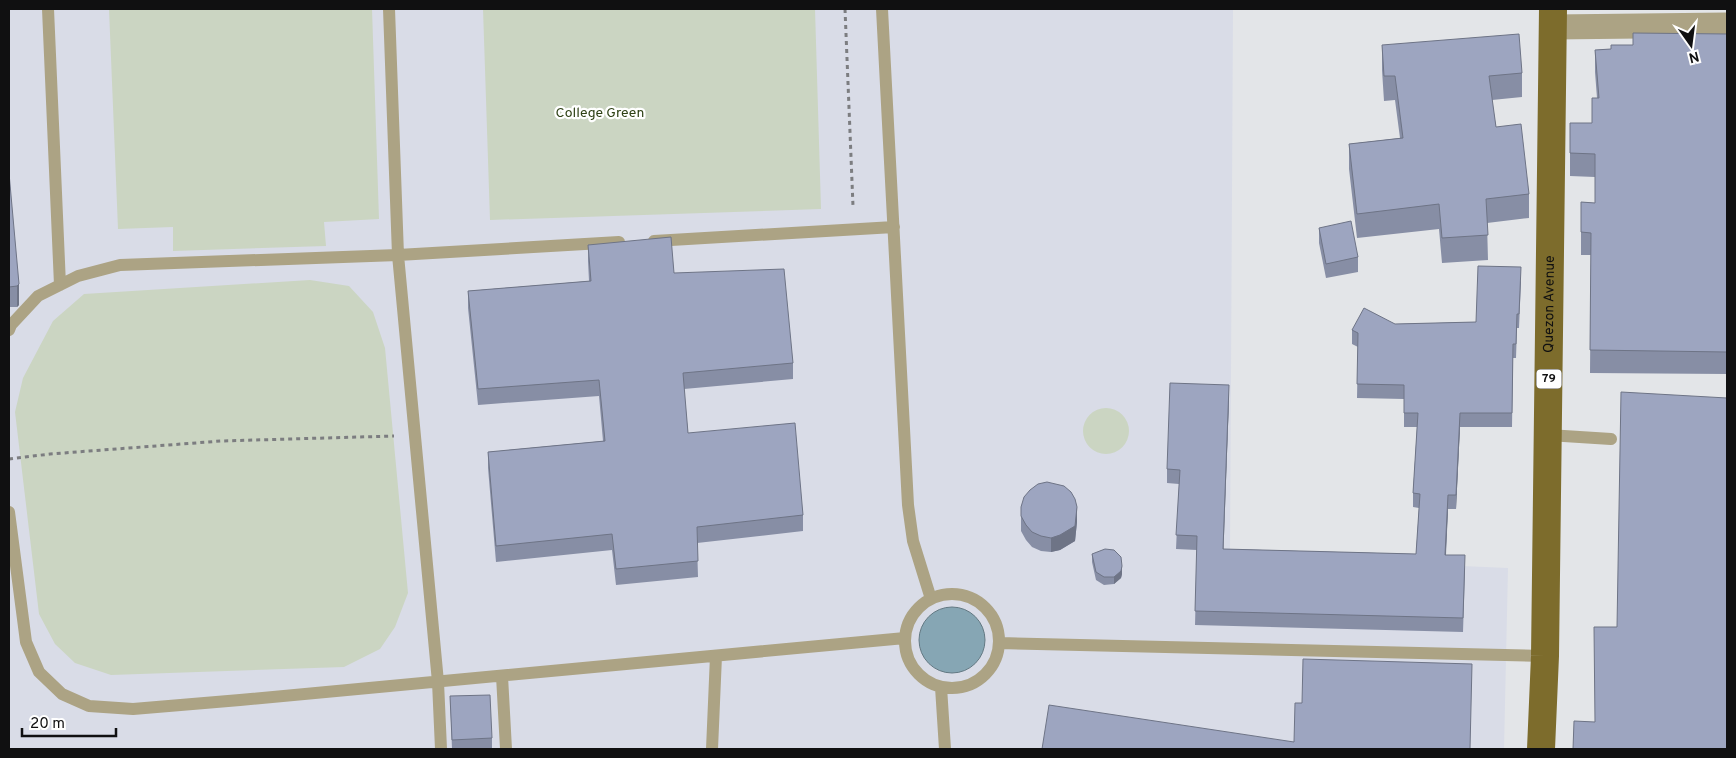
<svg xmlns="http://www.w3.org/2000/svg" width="1736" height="758" viewBox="0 0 1736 758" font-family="Overpass,sans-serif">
  <rect width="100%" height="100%" fill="#e3e5e8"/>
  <!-- built -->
  <path fill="#d9dce7" d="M 9,9 L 1233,9 L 1230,556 L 1508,568 L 1504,749 L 9,749 Z"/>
  <!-- green -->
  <path fill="#cbd5c2" d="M 109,9 L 372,9 L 379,219 L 324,222 L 326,246 L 173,251 L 173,227 L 118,229 Z
    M 483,9 L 815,9 L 821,209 L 490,220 Z
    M 310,280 L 349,286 L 373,312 L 385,348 L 408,593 L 395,627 L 380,649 L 344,667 L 111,675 L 75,663 L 55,644 L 39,614 L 15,412 L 23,378 L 53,321 L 84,294 Z
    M1083 431a23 23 0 1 1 46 0a23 23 0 1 1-46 0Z"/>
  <!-- water -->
  <path fill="#86a6b4" stroke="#637983" d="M919 640a33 33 0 1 1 66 0a33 33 0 1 1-66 0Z"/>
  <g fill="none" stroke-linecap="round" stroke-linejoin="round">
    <!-- path -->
    <path stroke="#7c7d80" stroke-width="3" stroke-dasharray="4 4" stroke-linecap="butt" d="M 845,9 L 853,206
      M 9,459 L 50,454 L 221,441 L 394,436"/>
    <!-- lane -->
    <path stroke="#aca384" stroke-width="12" d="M 48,9 L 60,285
      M 389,9 L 398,255 L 438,682 L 441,749
      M 882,9 L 908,505 L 913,541 L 931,599
      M 654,241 L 894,227
      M 9,330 L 11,325 L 38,296 L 78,276 L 120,265 L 398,255 L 619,242
      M 1548,435 L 1611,439
      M 9,512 L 26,642 L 39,672 L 62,694 L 89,706 L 133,709 L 240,700 L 905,638
      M905 641a47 47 0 1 1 94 0a47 47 0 1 1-94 0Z
      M 1000,643 L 1545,656
      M 502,676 L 506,749
      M 941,687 L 945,749
      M 712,749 L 716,656"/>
    <!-- street -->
    <path stroke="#aca384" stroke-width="25" d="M 1554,27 L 1727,25"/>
    <!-- primary -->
    <path stroke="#7d6c2c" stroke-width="28" id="s1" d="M 1541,749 L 1545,656 L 1553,9"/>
  </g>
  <!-- wall -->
  <path fill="#878ea5" d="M 1727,34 L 1727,374 L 1590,373 L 1591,255 L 1581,255 L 1581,202 L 1595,203 L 1595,177 L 1570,176 L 1570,123 L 1592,123 L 1597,98 L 1595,72 L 1595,50 L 1611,49 L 1633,45 Z
    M 1382,45 L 1522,73 L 1522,97 L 1492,100 L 1496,127 L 1529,194 L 1529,218 L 1487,223 L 1488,260 L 1442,263 L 1439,229 L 1357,238 L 1349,169 L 1349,144 L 1400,138 L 1395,100 L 1384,101 L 1382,70 Z
    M 9,173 L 19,305 L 17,307 L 9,307 Z
    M 1319,228 L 1358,257 L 1358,272 L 1326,278 L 1319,243 Z
    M 588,245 L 674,273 L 793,363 L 793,379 L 684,389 L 688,433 L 803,515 L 803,531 L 697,543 L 698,577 L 616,585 L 612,550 L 496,562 L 488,468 L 488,452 L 603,441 L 599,396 L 478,405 L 468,308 L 468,291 L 589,281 L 588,261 Z
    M 1521,281 L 1519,328 L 1517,328 L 1516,358 L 1513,358 L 1512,427 L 1460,427 L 1456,509 L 1448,509 L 1446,555 L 1465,569 L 1463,632 L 1195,625 L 1197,550 L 1176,549 L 1179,484 L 1167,483 L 1167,469 L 1229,399 L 1223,549 L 1416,554 L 1419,508 L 1413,507 L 1413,493 L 1417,427 L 1404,427 L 1404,399 L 1357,398 L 1358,347 L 1352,344 L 1352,330 L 1395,324 L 1476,322 Z
    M 1021,507 L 1077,522 L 1075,541 L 1060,550 L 1051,552 L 1041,551 L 1032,547 L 1026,540 L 1021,531 Z
    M 1092,554 L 1122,574 L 1121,578 L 1114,584 L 1104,585 L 1096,580 L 1092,562 Z
    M 450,696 L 492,738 L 492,749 L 452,749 Z"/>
  <!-- shaded-wall -->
  <path fill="#6e7486" d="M 19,284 L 19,305 L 17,307 L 17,286 Z
    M 1229,385 L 1229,399 L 1223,563 L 1223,549 Z
    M 1460,413 L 1460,427 L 1456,509 L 1456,495 Z
    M 1448,495 L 1448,509 L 1445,569 L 1445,555 Z
    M 1077,507 L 1077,522 L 1075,541 L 1060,550 L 1051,552 L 1051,538 Z
    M 1122,566 L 1122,574 L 1121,578 L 1114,584 L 1114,577 Z"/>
  <!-- building -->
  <path fill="#9da5c0" stroke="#6e7486" d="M 1633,33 L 1727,34 L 1727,352 L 1590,350 L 1591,233 L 1581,232 L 1581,202 L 1595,203 L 1595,154 L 1570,153 L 1570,123 L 1592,123 L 1592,98 L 1599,98 L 1595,50 L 1611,49 L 1611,45 L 1633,45 Z
    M 1519,34 L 1522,73 L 1489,76 L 1496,127 L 1521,124 L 1529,194 L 1486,199 L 1488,235 L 1442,238 L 1439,204 L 1357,214 L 1349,144 L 1403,138 L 1395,76 L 1384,76 L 1382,45 Z
    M 9,173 L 19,284 L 17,286 L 9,287 Z
    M 1351,221 L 1358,257 L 1326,264 L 1319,228 Z
    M 671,237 L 674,273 L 784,269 L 793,363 L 683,373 L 688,433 L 795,423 L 803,515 L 697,527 L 698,561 L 616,569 L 612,534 L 496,546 L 488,452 L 605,441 L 599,380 L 478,389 L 468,291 L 591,281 L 588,245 Z
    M 1478,266 L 1521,267 L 1519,314 L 1517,314 L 1516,344 L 1513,344 L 1512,413 L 1460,413 L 1456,495 L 1448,495 L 1445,555 L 1465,555 L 1463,618 L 1195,611 L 1197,536 L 1176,535 L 1180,470 L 1167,469 L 1170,383 L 1229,385 L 1223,549 L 1416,554 L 1420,494 L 1413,493 L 1418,413 L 1404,413 L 1404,385 L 1357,384 L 1358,333 L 1352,330 L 1364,308 L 1395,324 L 1476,322 Z
    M 1621,392 L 1727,398 L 1727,749 L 1573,749 L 1574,721 L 1595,722 L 1594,627 L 1617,627 Z
    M 1047,482 L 1064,486 L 1071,492 L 1075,499 L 1077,507 L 1075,526 L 1060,535 L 1051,538 L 1041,536 L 1032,532 L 1026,525 L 1021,516 L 1021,507 L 1024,497 L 1030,490 L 1038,484 Z
    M 1105,549 L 1114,550 L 1121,557 L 1122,566 L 1121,571 L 1114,577 L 1104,577 L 1096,572 L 1092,554 Z
    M 1303,659 L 1472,664 L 1470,749 L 1042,749 L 1049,705 L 1294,742 L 1295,703 L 1302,703 Z
    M 490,695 L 492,738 L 452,740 L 450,696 Z"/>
  <g text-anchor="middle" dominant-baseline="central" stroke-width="4.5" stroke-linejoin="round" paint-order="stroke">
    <!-- shield labels -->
    <rect fill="#fff" stroke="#585858" stroke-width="1" x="1536.5" y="369.5" width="25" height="19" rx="4"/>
    <g font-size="12" font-weight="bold" fill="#101011">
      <text x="1549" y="379">79</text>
    </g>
    <!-- park labels -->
    <g font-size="14" fill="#2e4115" stroke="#fff">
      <text x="600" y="113">College Green</text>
    </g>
    <!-- street labels -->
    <g font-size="14" fill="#101011" stroke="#fff">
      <text stroke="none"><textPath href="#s1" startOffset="445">Quezon Avenue</textPath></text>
    </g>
  </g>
  <!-- border -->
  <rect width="1736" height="758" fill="none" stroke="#101011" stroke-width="20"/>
  <!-- north arrow -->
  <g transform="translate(1691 45) rotate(166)" stroke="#ffffff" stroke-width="4" paint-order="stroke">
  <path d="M0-4L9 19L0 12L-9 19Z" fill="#101011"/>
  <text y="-8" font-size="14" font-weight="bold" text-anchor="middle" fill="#101011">N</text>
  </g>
  <!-- scale -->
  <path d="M22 728v8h94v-8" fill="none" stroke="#101011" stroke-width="2.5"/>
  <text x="30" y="728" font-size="15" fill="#101011" stroke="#ffffff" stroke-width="4" paint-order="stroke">20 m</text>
</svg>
